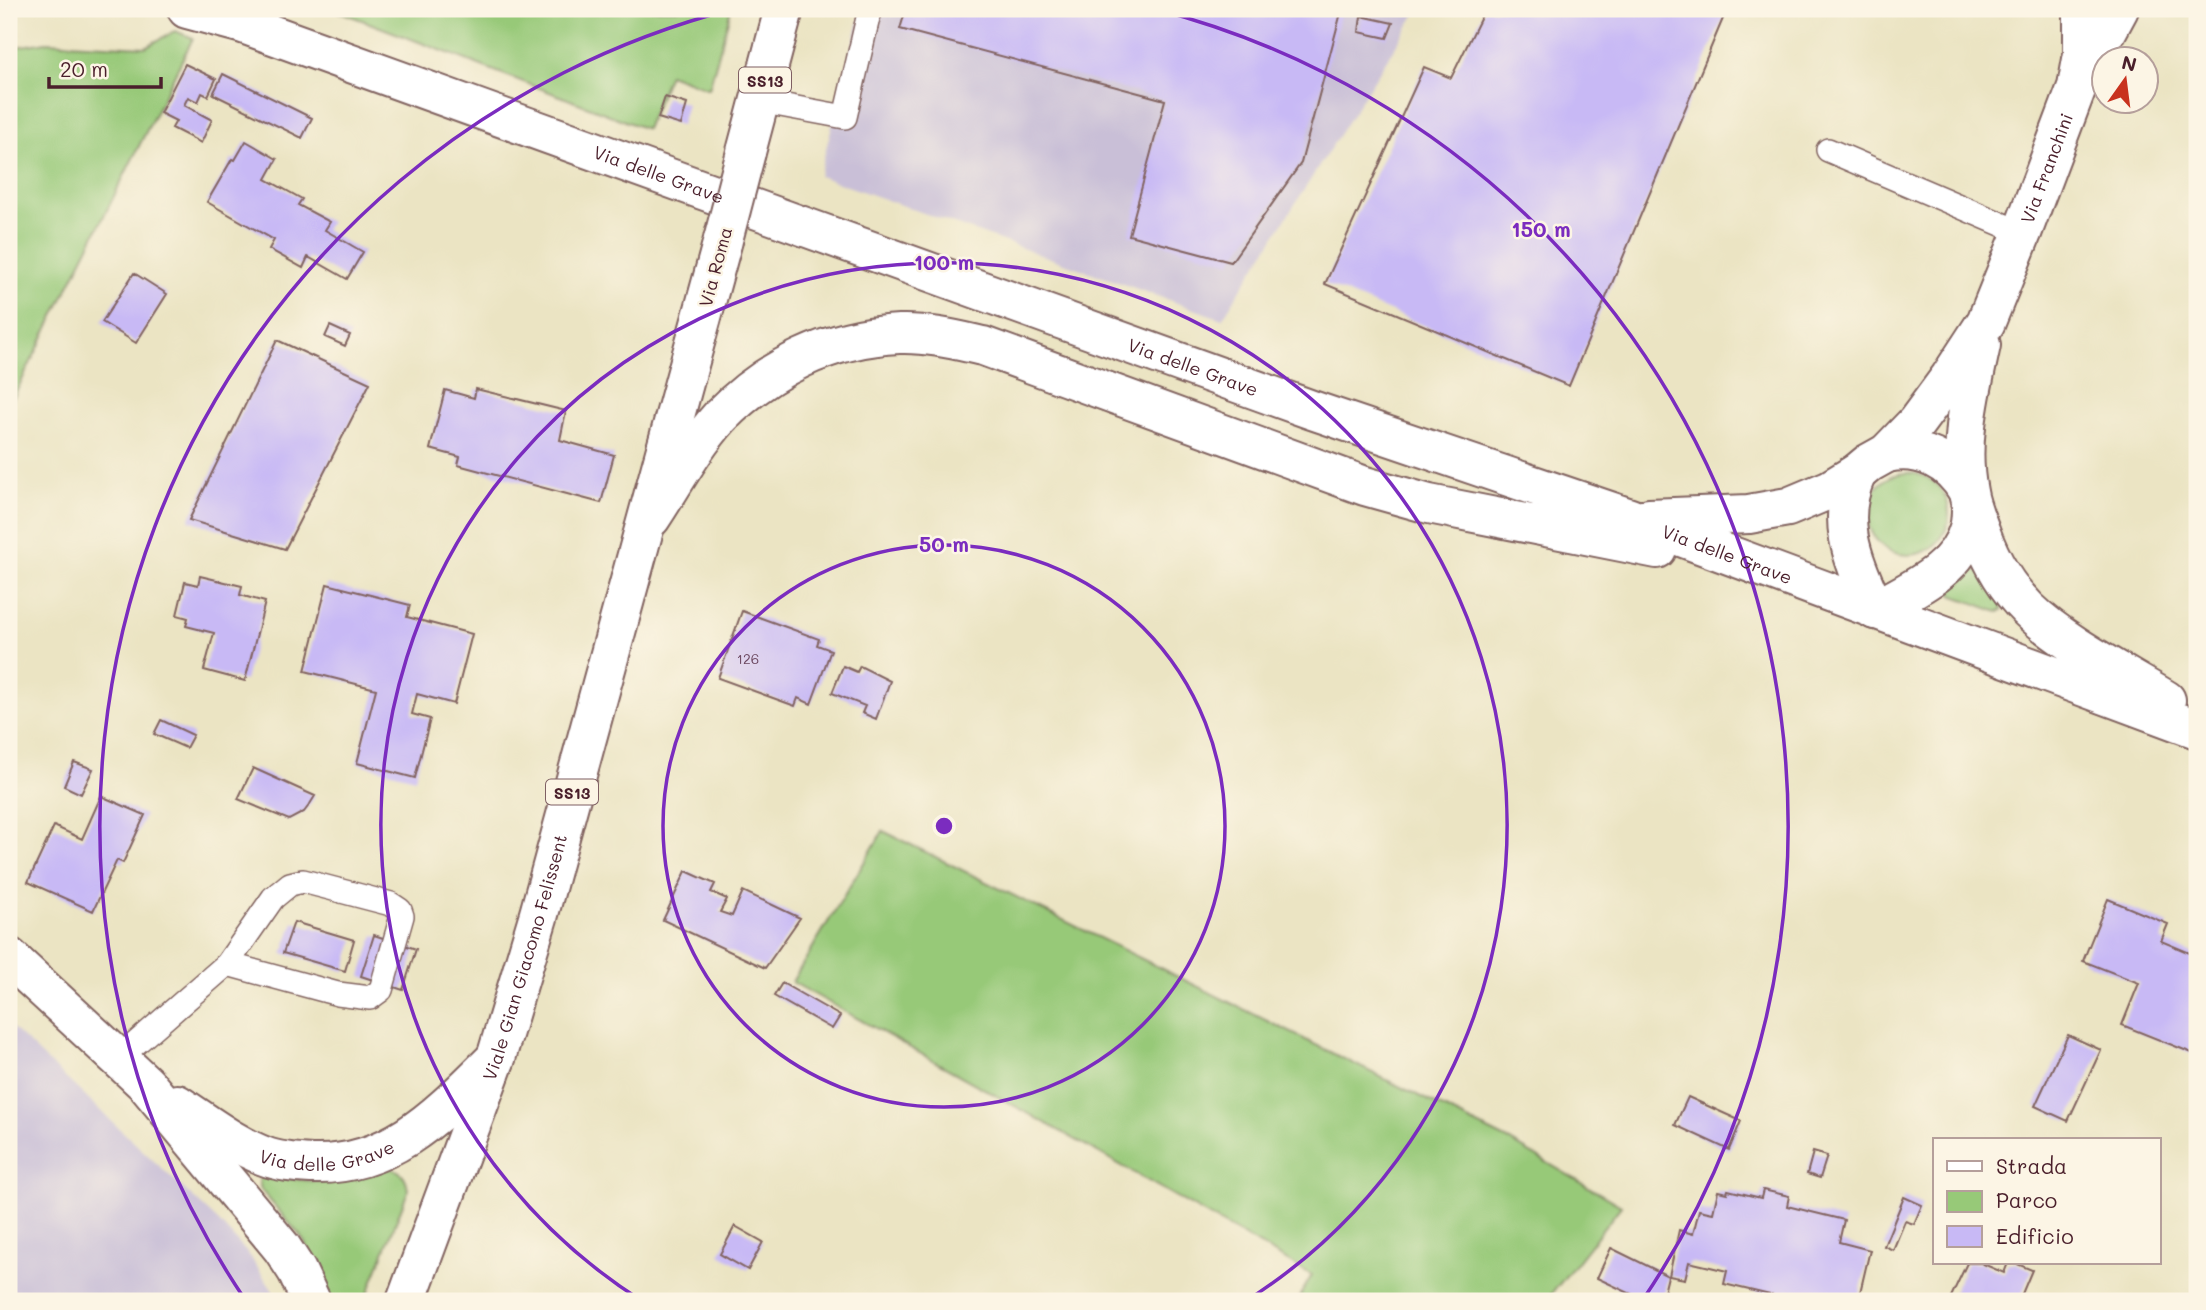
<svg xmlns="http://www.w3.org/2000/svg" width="2206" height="1310" viewBox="0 0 2206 1310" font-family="Mali,sans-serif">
  <rect width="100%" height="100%" fill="#fcf5e5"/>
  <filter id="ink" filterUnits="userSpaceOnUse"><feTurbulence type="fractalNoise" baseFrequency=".0143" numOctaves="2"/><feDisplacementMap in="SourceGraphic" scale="14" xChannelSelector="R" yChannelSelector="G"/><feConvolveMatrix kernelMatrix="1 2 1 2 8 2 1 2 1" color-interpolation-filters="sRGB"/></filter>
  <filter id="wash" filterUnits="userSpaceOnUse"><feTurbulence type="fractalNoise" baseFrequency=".00686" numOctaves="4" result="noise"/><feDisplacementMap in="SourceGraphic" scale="28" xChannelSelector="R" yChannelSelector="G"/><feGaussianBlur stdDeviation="1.57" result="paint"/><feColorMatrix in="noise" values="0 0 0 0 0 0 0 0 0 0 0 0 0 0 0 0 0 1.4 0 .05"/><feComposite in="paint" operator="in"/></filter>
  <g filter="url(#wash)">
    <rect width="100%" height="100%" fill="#ebe4c3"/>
    <!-- industrial -->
    <path fill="#c9bfd7" d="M 862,9 L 1419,9 L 1222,319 L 819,176 Z
      M 9,1025 L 219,1222 L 249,1255 L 273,1291 L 276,1301 L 9,1301 Z"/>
    <!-- green -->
    <path fill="#97c978" stroke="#707452" stroke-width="2" d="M 333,9 L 731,9 L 709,89 L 669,74 L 646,129 Z
      M 175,31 L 193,38 L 9,406 L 9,48 L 46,42 L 145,47 Z
      M1867 514a41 41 0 1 1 82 0a41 41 0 1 1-82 0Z
      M 1971,569 L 1980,571 L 2002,606 L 2002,611 L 1998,612 L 1952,595 L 1951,590 Z
      M 883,831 L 1510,1141 L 1621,1206 L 1546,1301 L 1297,1301 L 1312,1275 L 1101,1154 L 792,982 Z
      M 386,1168 C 401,1169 407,1176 408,1191 L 365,1301 L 332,1301 L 303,1239 L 261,1190 L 259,1182 L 261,1177 L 267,1176 L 330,1183 Z"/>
    <g id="blocks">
      <!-- building -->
      <path fill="#c8b9f5" d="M 906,9 L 1342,9 L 1301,163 L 1231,262 L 1129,235 L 1165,100 L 900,29 Z
        M 1485,9 L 1727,9 L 1569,386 L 1325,284 L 1424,67 L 1451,78 Z
        M 1361,16 L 1393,23 L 1387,38 L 1359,32 Z
        M 185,64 L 216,79 L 208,96 L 202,93 L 198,102 L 188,97 L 184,105 L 212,120 L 201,143 L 172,128 L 176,121 L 160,113 Z
        M 223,74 L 312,118 L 302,138 L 213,94 Z
        M 665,97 L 687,104 L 681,125 L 658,118 Z
        M 246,141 L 277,159 L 266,179 L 302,199 L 298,205 L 330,222 L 325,230 L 363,252 L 347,279 L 308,257 L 303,268 L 269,249 L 274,240 L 207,202 L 232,159 L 235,160 Z
        M 134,273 L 167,294 L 136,343 L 102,322 Z
        M 330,326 L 350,335 L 345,346 L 325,337 Z
        M 277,340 L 370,383 L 285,549 L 189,520 Z
        M 476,389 L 566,411 L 560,440 L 614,455 L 601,503 L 458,465 L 460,457 L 430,449 L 445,390 L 474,398 Z
        M 200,576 L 242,586 L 240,595 L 265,602 L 245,681 L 204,670 L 214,633 L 186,626 L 188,618 L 177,615 L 185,582 L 198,585 Z
        M 327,584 L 410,605 L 407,617 L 472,634 L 454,704 L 417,694 L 412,714 L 430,719 L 415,778 L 357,763 L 376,689 L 305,671 Z
        M 742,611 L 819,639 L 817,645 L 831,650 L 811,704 L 798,698 L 795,706 L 718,678 Z
        M 843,666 L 857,672 L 860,666 L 890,681 L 876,719 L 862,713 L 865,706 L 832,693 Z
        M 161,720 L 193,735 L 186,748 L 154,734 Z
        M 74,762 L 93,769 L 81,794 L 64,786 Z
        M 253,768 L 315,796 L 310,804 L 304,812 L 289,820 L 238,799 Z
        M 101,796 L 145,815 L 123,863 L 117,860 L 93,911 L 28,882 L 54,826 L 82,839 Z
        M 686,871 L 715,884 L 711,892 L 727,899 L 720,912 L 732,916 L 743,891 L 800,918 L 765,968 L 663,920 Z
        M 2108,899 L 2168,924 L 2161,941 L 2197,956 L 2197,1055 L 2122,1025 L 2139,983 L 2083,961 Z
        M 294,922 L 354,940 L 345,971 L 283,953 Z
        M 374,935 L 416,949 L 403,990 L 361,976 Z
        M 782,983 L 840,1016 L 832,1029 L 774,996 Z
        M 2068,1035 L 2101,1050 L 2068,1121 L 2035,1106 Z
        M 1688,1097 L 1741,1121 L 1729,1150 L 1675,1125 Z
        M 1813,1152 L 1827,1156 L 1820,1178 L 1807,1174 Z
        M 1728,1190 L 1761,1198 L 1763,1190 L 1789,1196 L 1787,1206 L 1844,1220 L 1839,1242 L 1870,1250 L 1858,1301 L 1795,1301 L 1724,1284 L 1727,1271 L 1689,1262 L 1685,1279 L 1669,1276 L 1679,1230 L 1693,1234 L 1699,1210 L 1713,1213 L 1718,1191 L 1727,1193 Z
        M 1904,1197 L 1922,1205 L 1914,1224 L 1905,1221 L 1893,1250 L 1884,1246 Z
        M 735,1226 L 763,1242 L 748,1270 L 720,1254 Z
        M 1611,1248 L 1668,1276 L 1662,1301 L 1646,1301 L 1597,1278 Z
        M 1967,1263 L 1981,1263 L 2004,1273 L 2008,1263 L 2015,1263 L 2032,1270 L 2019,1301 L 1949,1301 Z"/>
    </g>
  </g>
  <g filter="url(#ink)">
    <use href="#blocks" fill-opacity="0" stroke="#826460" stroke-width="2"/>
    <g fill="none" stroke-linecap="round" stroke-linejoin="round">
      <!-- service casing -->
      <g stroke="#826460" stroke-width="26">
        <path id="service" d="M 759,101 L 845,117 L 870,9
          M 1828,150 L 2022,233
          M 119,1058 L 227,964 L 273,898 L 290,884 L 303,881 L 391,904 L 400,910 L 402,916 L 381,990 L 370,998 L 338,994 L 227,964"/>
      </g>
      <!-- tertiary casing -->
      <g stroke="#826460" stroke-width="42">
        <path id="tertiary" d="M 2078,85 L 2119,9"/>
      </g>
      <!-- secondary casing -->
      <g stroke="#826460" stroke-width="42">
        <g id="secondary">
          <path id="s1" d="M 187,9 L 243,24 L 1312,410 L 1630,518 L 2197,729"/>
          <path d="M 1981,345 C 1971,392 1958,443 1968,492 C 1970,506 1976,519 1981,533 C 1991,561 2007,588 2028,609 C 2063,643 2124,674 2166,700"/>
          <path d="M 1887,453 C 1921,446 1950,461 1967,490"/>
          <path d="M 1857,473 C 1834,523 1855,563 1875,610"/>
          <path d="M 651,518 C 673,485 693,447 720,417 C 767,368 831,337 899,334 C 928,333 956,340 983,346 L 1365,486 L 1429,504 L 1657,549"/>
          <path id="s2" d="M 1649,518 L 1749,514 L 1788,507 L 1831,489 L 1857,473 L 1869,463 L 1887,453 L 1916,423 L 1950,377 L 1986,322 L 2022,233 L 2077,87 L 2083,54 L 2083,9"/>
          <path d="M 1875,610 C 1910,590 1958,571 1969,528 C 1971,521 1971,513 1971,506"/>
          <path d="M 9,957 L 146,1084 L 282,1248 L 297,1271 L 311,1301"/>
          <path id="s3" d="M 177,1104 C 205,1122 233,1144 264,1156 C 279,1162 296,1163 312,1164 C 393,1167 443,1110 496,1058"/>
        </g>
      </g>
      <!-- primary casing -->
      <g stroke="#826460" stroke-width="42">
        <g id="primary">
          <path d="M 746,152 L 784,9"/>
          <path id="s4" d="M 406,1301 L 496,1058 L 539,914 L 723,240"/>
        </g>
      </g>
      <!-- service -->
      <use href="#service" stroke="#fff" stroke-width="23"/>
      <!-- tertiary -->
      <use href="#tertiary" stroke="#fff" stroke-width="38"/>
      <!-- secondary -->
      <use href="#secondary" stroke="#fff" stroke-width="38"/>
      <!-- primary -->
      <use href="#primary" stroke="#fff" stroke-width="38"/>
      <!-- primary-bridge casing -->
      <g stroke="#826460" stroke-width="42" stroke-linecap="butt">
        <path id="primary-bridge" d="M 723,240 L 746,152"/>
      </g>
      <!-- primary-bridge -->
      <use href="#primary-bridge" stroke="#fff" stroke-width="38"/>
    </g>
  </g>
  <!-- distance rings -->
  <g fill="none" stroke="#7b2cbf" stroke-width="3.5">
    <circle cx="944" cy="826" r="281"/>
    <path d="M642 1301A563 563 0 1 1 1246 1301"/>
    <path d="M244 1298A844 844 0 0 1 733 9M1155 9A844 844 0 0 1 1644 1298"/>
  </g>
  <g text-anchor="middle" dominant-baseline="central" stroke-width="5" stroke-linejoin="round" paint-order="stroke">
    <!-- number labels -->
    <g font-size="14" fill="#6a465e">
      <text x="748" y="658">126</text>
    </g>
    <!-- shield labels -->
    <g fill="#fcf5e5" stroke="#7f5f63" stroke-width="2">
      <rect x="739" y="67.5" width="52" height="25" rx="5"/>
      <rect x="546" y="779.5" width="52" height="25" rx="5"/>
    </g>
    <g font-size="16" font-weight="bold" fill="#4a1f2b">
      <text x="765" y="80">SS13</text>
      <text x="572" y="792">SS13</text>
    </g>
    <!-- street labels -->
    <g font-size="18" fill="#4a1f2b" stroke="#fcf5e5">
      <text stroke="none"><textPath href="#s2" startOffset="583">Via Franchini</textPath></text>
      <text stroke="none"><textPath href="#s1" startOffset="500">Via delle Grave</textPath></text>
      <text transform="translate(715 267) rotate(-75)">Via Roma</text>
      <text stroke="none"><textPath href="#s1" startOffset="1068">Via delle Grave</textPath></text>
      <text stroke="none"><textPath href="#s1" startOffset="1634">Via delle Grave</textPath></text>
      <text stroke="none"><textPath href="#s4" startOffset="364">Viale Gian Giacomo Felissent</textPath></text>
      <text stroke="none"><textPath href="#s3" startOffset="166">Via delle Grave</textPath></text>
    </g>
  </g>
  <circle cx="944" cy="826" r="10" fill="#7b2cbf" stroke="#fcf5e5" stroke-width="3.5"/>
  <g font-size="21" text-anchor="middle" font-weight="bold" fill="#7b2cbf" stroke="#fcf5e5" stroke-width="5" stroke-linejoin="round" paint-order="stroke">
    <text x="1541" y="237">150 m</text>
    <text x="944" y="270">100 m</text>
    <text x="944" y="552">50 m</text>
  </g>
  <!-- margin -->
  <rect width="2206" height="1310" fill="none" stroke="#fcf5e5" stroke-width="35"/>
  <!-- legend -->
  <rect x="1933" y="1138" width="228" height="126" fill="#fcf5e5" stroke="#b59f9b" stroke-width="2"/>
  <rect x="1947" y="1161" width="35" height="10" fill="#ffffff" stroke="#b59f9b" stroke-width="2"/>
  <text x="1996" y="1174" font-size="21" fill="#4a1f2b">Strada</text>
  <rect x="1947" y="1191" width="35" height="21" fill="#97c978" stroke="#b59f9b" stroke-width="2"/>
  <text x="1996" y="1208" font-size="21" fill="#4a1f2b">Parco</text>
  <rect x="1947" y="1226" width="35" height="21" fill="#c8b9f5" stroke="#b59f9b" stroke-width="2"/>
  <text x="1996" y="1244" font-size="21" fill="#4a1f2b">Edificio</text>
  <!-- north arrow -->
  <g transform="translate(2125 80) rotate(14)"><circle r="33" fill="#fcf5e5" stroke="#b59f9b" stroke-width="2"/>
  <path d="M0-5L12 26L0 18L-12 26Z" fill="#c8321e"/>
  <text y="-10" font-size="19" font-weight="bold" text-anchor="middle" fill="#4a1f2b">N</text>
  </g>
  <!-- scale -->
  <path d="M49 77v10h112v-10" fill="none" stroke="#4a1f2b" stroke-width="3.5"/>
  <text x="60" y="77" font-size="21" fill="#4a1f2b" stroke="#fcf5e5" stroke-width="5" paint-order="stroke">20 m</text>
</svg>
